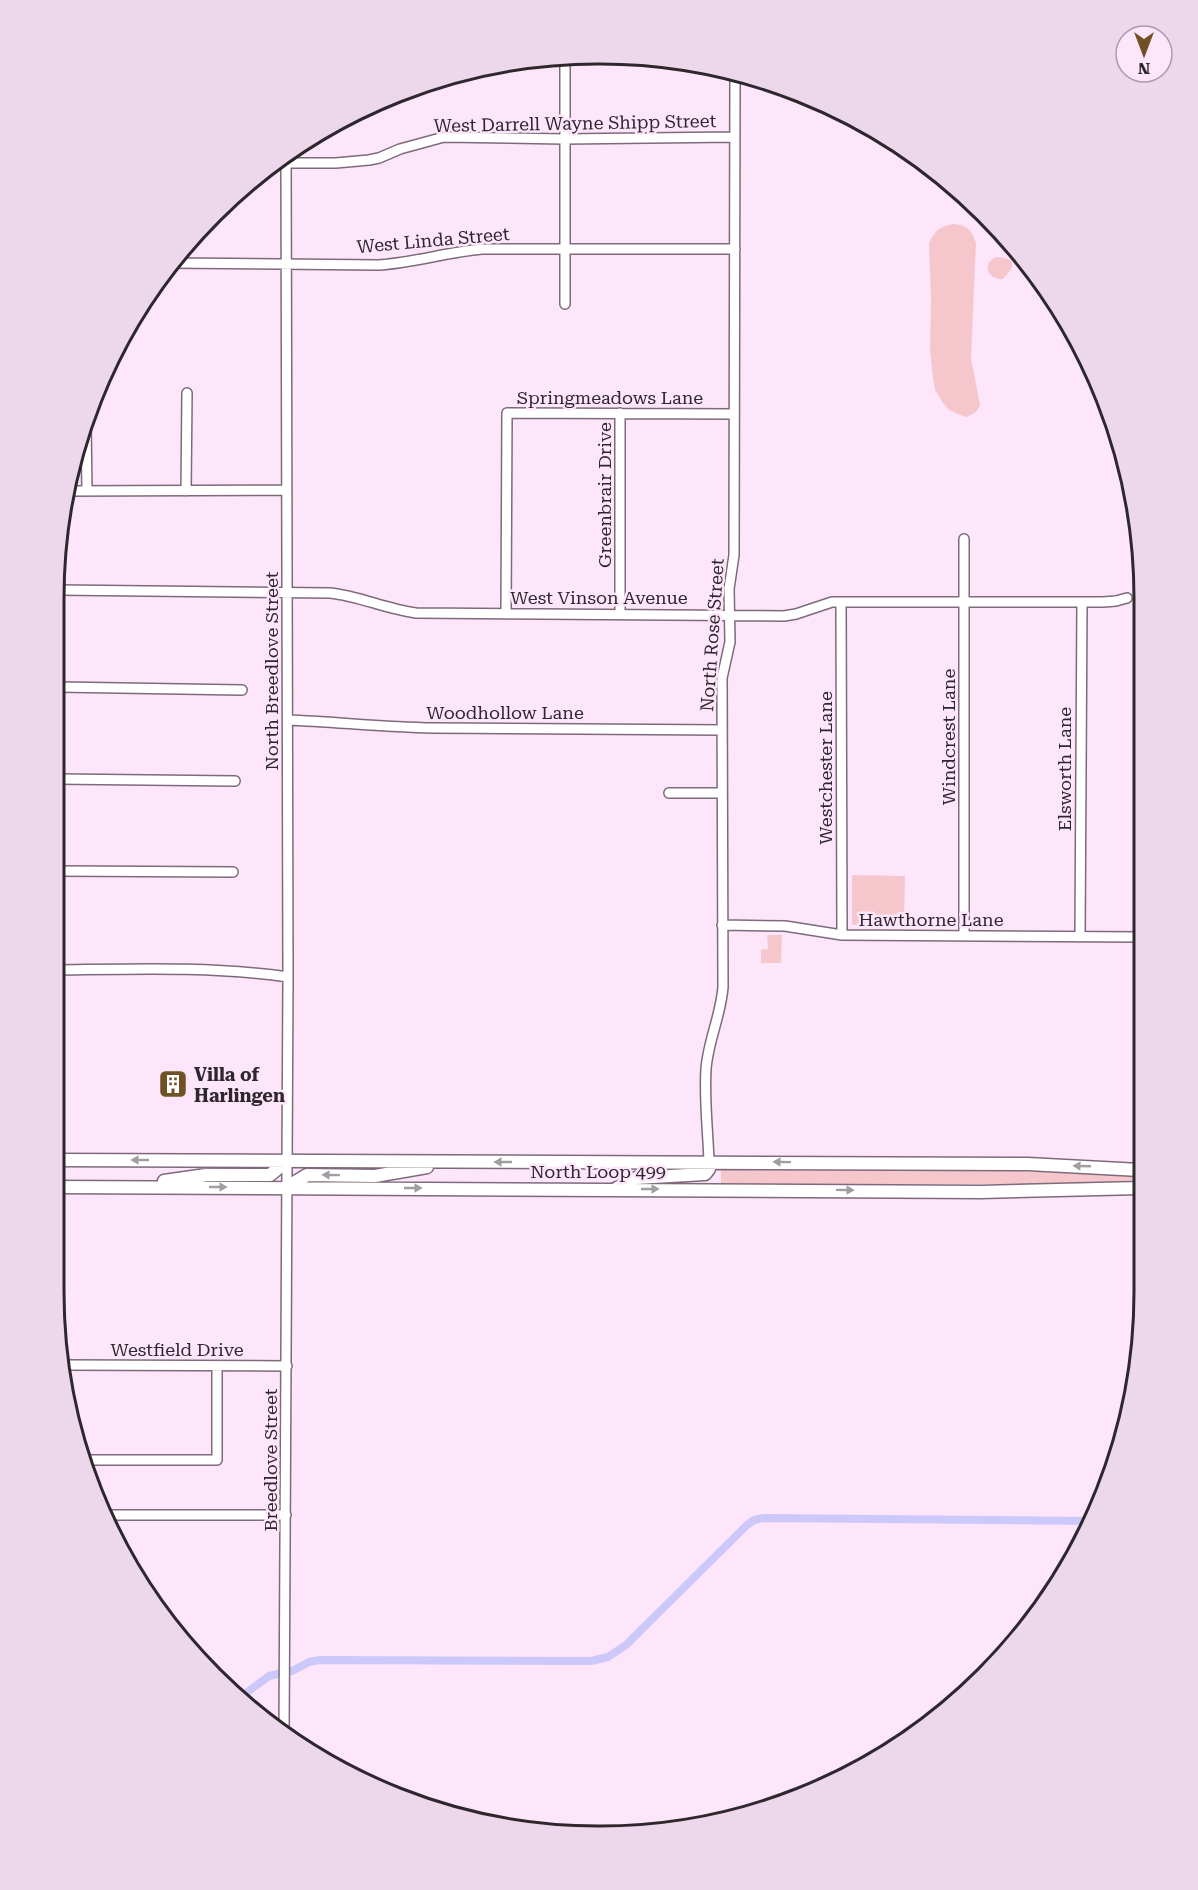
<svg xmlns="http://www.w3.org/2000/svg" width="1198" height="1890" viewBox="0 0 1198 1890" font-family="'Roboto Serif',serif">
  <rect width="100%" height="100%" fill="#fde6fa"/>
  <!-- green -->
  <path fill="#f5c7cc" d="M 953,224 C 967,225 972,230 976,243 L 971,359 L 980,404 C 978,412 973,415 965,417 L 949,410 L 943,403 L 935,390 L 933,378 L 930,350 L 931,299 L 929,244 C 933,232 940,226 953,224 Z
    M 996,257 C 1017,258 1016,266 1003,279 C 988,281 981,263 996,257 Z
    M 852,875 L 905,876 L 904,925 L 852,925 Z
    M 767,935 L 782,935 L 781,963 L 761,963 L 761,950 L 768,949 Z
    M 721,1170 L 1005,1171 L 1140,1175 L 1140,1180 L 1050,1184 L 721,1184 Z"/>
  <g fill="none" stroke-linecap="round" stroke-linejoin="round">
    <!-- canal -->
    <path stroke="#ccc8fa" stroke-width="8" d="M 242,1696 L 269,1676 L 292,1671 L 309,1662 L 320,1660 L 591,1661 L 608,1657 L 626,1645 L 747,1525 L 754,1520 L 764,1518 L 1090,1521"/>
    <!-- minor casing -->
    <g stroke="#7e6a7c" stroke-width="12">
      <path id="minor" d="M 276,163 L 336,163 L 369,160 L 379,158 L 400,149 L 444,137 L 564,139 L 734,137
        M 170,263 L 378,265 C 413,263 447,252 482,249 L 735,249
        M 565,304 L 565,57
        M 86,424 L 87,491
        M 69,491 L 286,490
        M 186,491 L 187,393
        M 964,539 L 964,935
        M 58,590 L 330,593 C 359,596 386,609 416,613 L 784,616 L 796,614 L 832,602 L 1103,602 L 1116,601 L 1127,598
        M 841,602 L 842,935
        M 506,614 L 507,413 L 734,414
        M 620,614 L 620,413
        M 58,687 L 242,690
        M 288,720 C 336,722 384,727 433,728 L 722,730
        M 57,779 L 235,781
        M 669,793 L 722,793
        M 57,871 L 233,872
        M 722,925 L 785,926 L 842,935 L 1141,937
        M 1080,937 L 1082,602
        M 56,970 C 133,969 211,966 288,977
        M 709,1162 C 708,1131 704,1099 706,1069 C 708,1041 721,1015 723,987 L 722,678 L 730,642 L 729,589 L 734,555 L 735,72
        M 66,1365 L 287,1366
        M 82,1460 L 217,1460 L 217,1366
        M 107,1515 L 286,1515
        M 284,1733 L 288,977 L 286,156"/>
    </g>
    <!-- major casing -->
    <g stroke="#7e6a7c" stroke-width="15">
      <path id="major" d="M 55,1160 L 1028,1164 L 1140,1170
        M 164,1181 L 206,1175 L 270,1175 L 287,1161
        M 55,1187 L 981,1192 L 1140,1188
        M 287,1187 L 307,1175 L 375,1176 L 427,1167
        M 617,1188 L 636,1178 L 705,1174 L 709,1169 L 709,1162"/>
    </g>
    <!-- minor -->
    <use href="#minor" stroke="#fff" stroke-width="9"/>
    <!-- major -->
    <use href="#major" stroke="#fff" stroke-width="12"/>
  </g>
  <!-- one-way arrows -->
  <defs><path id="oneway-solid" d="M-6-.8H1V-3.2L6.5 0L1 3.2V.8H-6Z" transform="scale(1.5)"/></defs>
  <g fill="#a19ea1">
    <use href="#oneway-solid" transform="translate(140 1160) rotate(-180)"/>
    <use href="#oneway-solid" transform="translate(503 1162) rotate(-180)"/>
    <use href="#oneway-solid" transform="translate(782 1162) rotate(-179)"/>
    <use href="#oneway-solid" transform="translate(1082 1166) rotate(-178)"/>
    <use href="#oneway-solid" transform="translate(331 1175) rotate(-179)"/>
    <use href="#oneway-solid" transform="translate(218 1187)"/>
    <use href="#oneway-solid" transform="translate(413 1188)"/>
    <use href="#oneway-solid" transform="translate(650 1189)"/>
    <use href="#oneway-solid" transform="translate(845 1190) rotate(1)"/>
  </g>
  <!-- icons -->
  <defs>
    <g id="building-square" transform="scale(1.5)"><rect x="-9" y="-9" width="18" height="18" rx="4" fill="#705126" stroke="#fde6fa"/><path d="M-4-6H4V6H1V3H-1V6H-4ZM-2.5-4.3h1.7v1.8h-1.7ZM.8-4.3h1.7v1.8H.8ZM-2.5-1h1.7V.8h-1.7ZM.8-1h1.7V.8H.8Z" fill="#fff"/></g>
  </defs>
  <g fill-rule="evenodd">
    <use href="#building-square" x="173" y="1084"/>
  </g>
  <g text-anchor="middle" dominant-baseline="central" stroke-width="5" stroke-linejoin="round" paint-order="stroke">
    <!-- street labels -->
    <g font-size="18" fill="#2f272e" stroke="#fde6fa">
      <text transform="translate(575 123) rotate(-1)">West Darrell Wayne Shipp Street</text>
      <text transform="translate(433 240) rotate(-5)">West Linda Street</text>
      <text x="610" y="397">Springmeadows Lane</text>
      <text transform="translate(604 495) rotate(-90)">Greenbrair Drive</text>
      <text x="599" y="597">West Vinson Avenue</text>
      <text transform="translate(712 635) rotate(-86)">North Rose Street</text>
      <text transform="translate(271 671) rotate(-90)">North Breedlove Street</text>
      <text x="505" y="712">Woodhollow Lane</text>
      <text transform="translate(948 737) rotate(-90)">Windcrest Lane</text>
      <text transform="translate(825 768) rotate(-90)">Westchester Lane</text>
      <text transform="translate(1064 769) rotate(-90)">Elsworth Lane</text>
      <text x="931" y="919">Hawthorne Lane</text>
      <text x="598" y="1171">North Loop 499</text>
      <text x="177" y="1349">Westfield Drive</text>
      <text transform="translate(270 1460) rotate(-90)">Breedlove Street</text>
    </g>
    <!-- poi labels -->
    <g font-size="18" font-weight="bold" fill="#2f272e" stroke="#fde6fa" text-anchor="start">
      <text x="194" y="1074">Villa of<tspan x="194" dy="21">Harlingen</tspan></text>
    </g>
  </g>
  <!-- crop -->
  <path d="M0 0H1198V1890H0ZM598 64H600A534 534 0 0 1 1134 598V1292A534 534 0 0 1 600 1826H598A534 534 0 0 1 64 1292V598A534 534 0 0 1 598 64Z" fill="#edd7ea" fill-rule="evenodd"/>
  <path fill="none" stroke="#2f272e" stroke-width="3" d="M598 64H600A534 534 0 0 1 1134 598V1292A534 534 0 0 1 600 1826H598A534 534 0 0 1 64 1292V598A534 534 0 0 1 598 64Z"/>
  <!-- north arrow -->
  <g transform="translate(1144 54) rotate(180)"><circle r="28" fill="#fde6fa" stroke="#ab9aa8" stroke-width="1.5"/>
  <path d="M0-4.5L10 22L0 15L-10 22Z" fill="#705126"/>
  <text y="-9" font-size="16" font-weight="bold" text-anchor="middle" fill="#2f272e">N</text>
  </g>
</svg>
